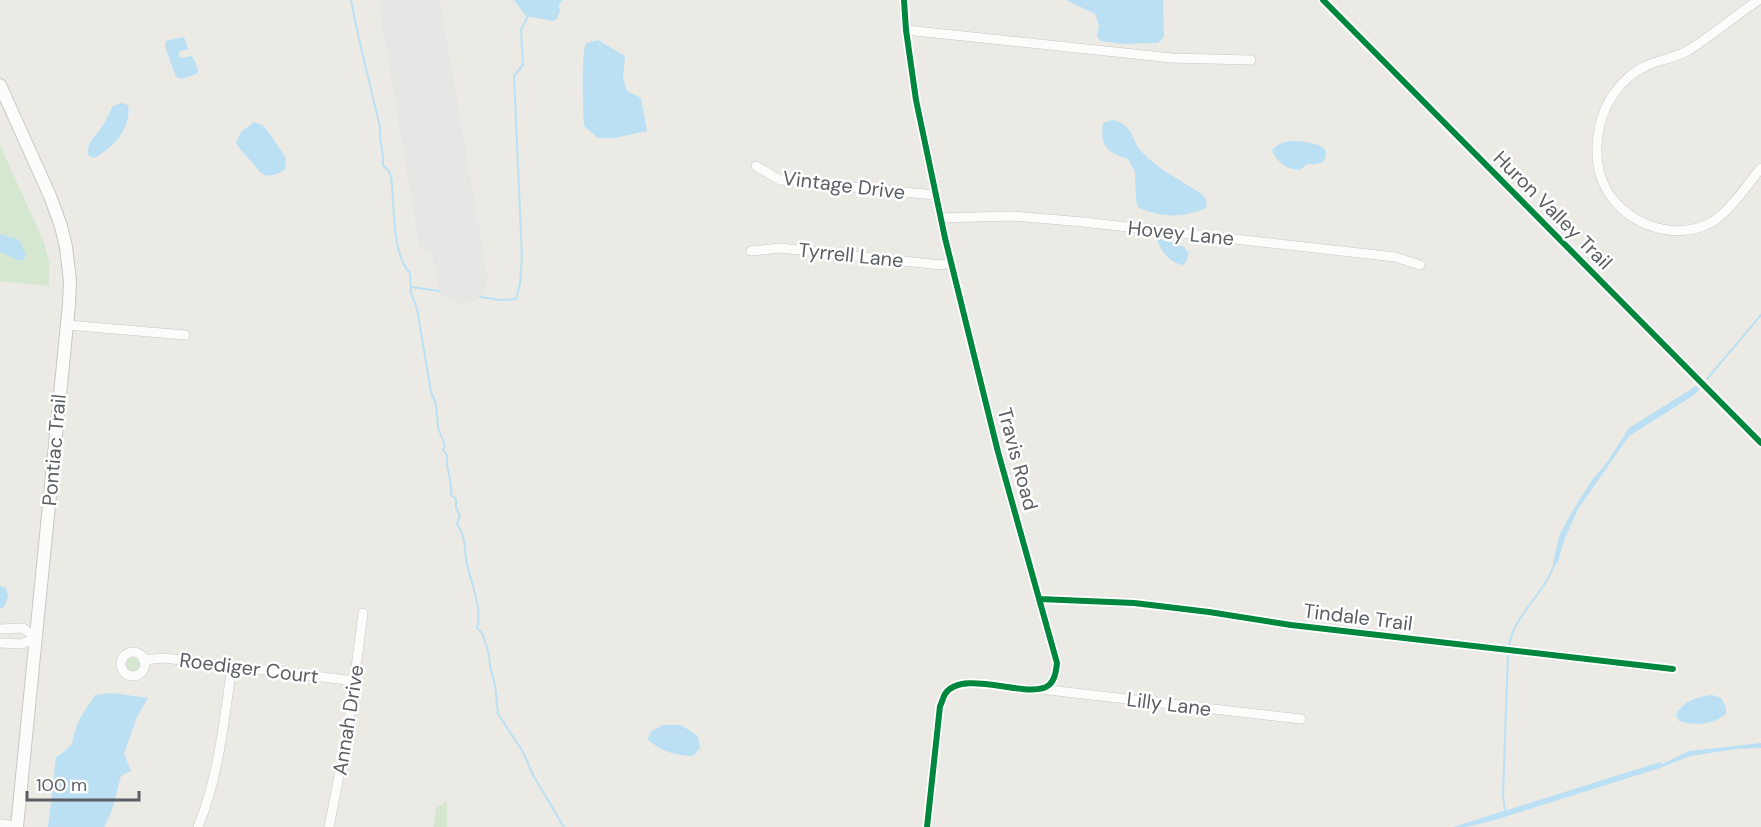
<svg xmlns="http://www.w3.org/2000/svg" width="1761" height="827" viewBox="0 0 1761 827" font-family="'DM Sans',sans-serif">
  <rect width="100%" height="100%" fill="#ebeae5"/>
  <!-- green -->
  <path fill="#d5e7d1" d="M 0,145 L 44,242 L 49,262 L 49,286 L 0,281 Z
    M126 665a7 7 0 1 1 14 0a7 7 0 1 1-14 0Z
    M 447,801 L 447,827 L 433,827 L 436,808 Z"/>
  <!-- water -->
  <path fill="#bbe0f4" d="M 514,0 L 562,0 L 559,5 L 560,11 L 557,19 L 553,21 L 526,16 Z
    M 1066,0 L 1163,0 L 1164,37 L 1158,43 L 1121,44 L 1101,41 L 1097,37 L 1099,25 L 1095,14 Z
    M 183,37 L 185,39 L 188,49 L 179,52 L 180,58 L 192,56 L 198,69 L 197,74 L 181,79 L 176,77 L 165,47 L 166,41 Z
    M 598,40 L 625,56 L 623,77 L 627,91 L 641,98 L 647,131 L 614,138 L 598,138 L 584,126 C 583,111 581,54 586,43 Z
    M 121,103 L 128,105 C 132,128 113,148 94,158 L 88,155 C 87,142 94,138 101,128 C 106,122 109,113 113,106 Z
    M 1112,120 C 1135,125 1130,139 1142,152 C 1158,170 1183,181 1203,195 L 1207,202 L 1206,208 C 1184,218 1160,218 1138,207 L 1136,200 L 1135,172 L 1128,159 C 1106,151 1100,147 1103,123 Z
    M 254,122 L 262,125 L 267,130 L 286,158 L 285,170 C 262,182 262,173 248,158 C 243,152 239,149 236,142 L 241,132 Z
    M 1290,141 C 1301,141 1316,142 1325,149 L 1326,156 L 1323,162 L 1316,164 L 1307,164 L 1300,170 C 1287,169 1276,162 1272,150 L 1279,144 Z
    M 0,234 L 19,240 L 26,255 L 23,260 L 18,260 L 0,252 Z
    M 1162,239 L 1184,247 L 1189,253 L 1186,262 L 1183,265 C 1169,262 1162,253 1157,240 Z
    M 1696,386 L 1699,387 L 1698,391 L 1694,395 L 1629,436 L 1578,509 L 1565,538 L 1557,564 L 1554,565 L 1553,563 L 1559,536 L 1573,510 L 1592,480 L 1608,461 L 1629,428 Z
    M 0,586 L 6,588 L 8,595 L 5,606 L 0,609 Z
    M 112,693 L 148,698 L 137,717 L 124,754 L 131,771 L 121,776 C 115,796 115,808 104,827 L 48,827 L 56,757 C 79,743 69,741 79,721 C 83,711 90,704 95,695 Z
    M 1712,695 L 1721,698 L 1726,707 L 1726,714 C 1711,725 1697,726 1679,721 L 1676,715 C 1683,701 1697,697 1712,695 Z
    M 663,725 L 681,725 L 698,736 L 700,748 L 693,756 C 675,756 661,751 647,739 L 652,731 Z
    M 1761,743 L 1761,748 L 1736,749 L 1690,756 L 1660,768 L 1495,820 L 1466,827 L 1453,827 L 1660,762 L 1662,764 L 1689,751 Z"/>
  <g fill="none" stroke-linecap="round" stroke-linejoin="round">
    <!-- stream -->
    <path stroke="#bbe0f4" stroke-width="2" d="M 351,0 C 359,43 370,84 380,127 C 379,140 384,152 383,165 L 389,171 L 391,177 C 395,203 391,254 410,273 L 411,293 L 417,309 L 431,392 L 436,404 L 438,427 L 445,446 L 443,450 L 447,455 C 445,468 453,482 451,495 L 456,499 L 456,508 L 460,516 L 457,524 C 466,536 464,549 467,564 C 471,583 483,610 477,628 L 482,633 L 489,654 L 490,666 L 495,685 L 498,714 L 523,752 L 533,775 L 564,827
      M 411,287 L 501,300 L 516,299 L 520,284 L 522,257 L 514,76 L 523,65 L 521,30 L 528,16
      M 1707,379 L 1761,315
      M 1509,648 C 1512,616 1544,595 1554,565
      M 1505,811 L 1503,795 L 1508,654"/>
    <!-- taxiway -->
    <path stroke="#e6e6e4" stroke-width="20" d="M 388,0 L 429,243 L 440,248 L 456,247
      M 424,214 L 450,210"/>
    <!-- runway -->
    <path stroke="#e6e6e4" stroke-width="51" d="M 414,0 L 462,278"/>
    <!-- minor casing -->
    <g stroke="#c8c8c8" stroke-width="10">
      <path id="minor" d="M 904,0 L 906,30 L 916,100 L 945,238 L 998,452 L 1057,663 C 1056,671 1055,680 1049,685 C 1030,701 963,667 945,694 C 943,697 942,703 940,706 L 927,827
        M 1759,0 C 1736,15 1715,33 1692,48 C 1678,58 1661,59 1646,66 C 1634,71 1622,82 1615,92 C 1597,116 1592,153 1602,180 C 1618,222 1673,244 1712,222 C 1728,213 1749,183 1761,168
        M 906,30 L 1172,58 L 1251,60
        M 756,166 L 780,180 L 935,195
        M 941,218 L 1012,216 L 1083,222 L 1395,257 L 1420,265
        M 751,251 L 780,248 L 941,265 L 951,262
        M 67,325 L 185,335
        M 1039,599 L 1134,603 L 1209,612 L 1291,625 L 1673,669
        M 0,629 L 23,628 L 36,638
        M 0,643 L 22,644 L 36,638
        M121 664a12 12 0 1 1 24 0a12 12 0 1 1-24 0Z
        M 143,660 L 164,658 L 355,681
        M 1040,689 L 1301,719
        M 0,824 L 17,826
        M 198,827 C 219,776 224,720 232,666
        M 329,827 L 348,730 L 363,613"/>
    </g>
    <!-- secondary casing -->
    <g stroke="#c7c7c5" stroke-width="14">
      <path id="secondary" d="M 0,85 L 50,196 L 61,226 L 66,247 L 70,281 L 69,304 L 17,827"/>
    </g>
    <!-- minor -->
    <use href="#minor" stroke="#fcfcfb" stroke-width="9"/>
    <!-- secondary -->
    <use href="#secondary" stroke="#fcfcfb" stroke-width="12"/>
    <!-- cycleway casing -->
    <g stroke="#fff" stroke-width="10">
      <path id="cycleway" d="M 904,0 L 906,30 L 916,100 L 945,238 L 998,452 L 1057,663 C 1056,671 1055,680 1049,685 C 1030,701 963,667 945,694 C 943,697 942,703 940,706 L 927,827
        M 1323,0 L 1761,443
        M 1039,599 L 1134,603 L 1209,612 L 1291,625 L 1673,669"/>
    </g>
    <!-- cycleway -->
    <use href="#cycleway" stroke="#00873e" stroke-width="6"/>
  </g>
  <g text-anchor="middle" dominant-baseline="central" stroke-width="5" stroke-linejoin="round" paint-order="stroke">
    <!-- street labels -->
    <g font-size="20" fill="#5b5f63" stroke="#fff">
      <text transform="translate(844 185) rotate(7)">Vintage Drive</text>
      <text transform="translate(1553 210) rotate(45)">Huron Valley Trail</text>
      <text transform="translate(1181 233) rotate(6)">Hovey Lane</text>
      <text transform="translate(851 255) rotate(6)">Tyrrell Lane</text>
      <text transform="translate(54 450) rotate(-85)">Pontiac Trail</text>
      <text transform="translate(1018 459) rotate(75)">Travis Road</text>
      <text transform="translate(1358 617) rotate(7)">Tindale Trail</text>
      <text transform="translate(249 668) rotate(7)">Roediger Court</text>
      <text transform="translate(1169 704) rotate(7)">Lilly Lane</text>
      <text transform="translate(348 720) rotate(-81)">Annah Drive</text>
    </g>
  </g>
  <!-- scale -->
  <path d="M27 791v9h112v-9" fill="none" stroke="#5b5f63" stroke-width="3"/>
  <text x="36" y="791" font-size="18" fill="#5b5f63" stroke="#ffffff" stroke-width="4.5" paint-order="stroke">100 m</text>
</svg>
